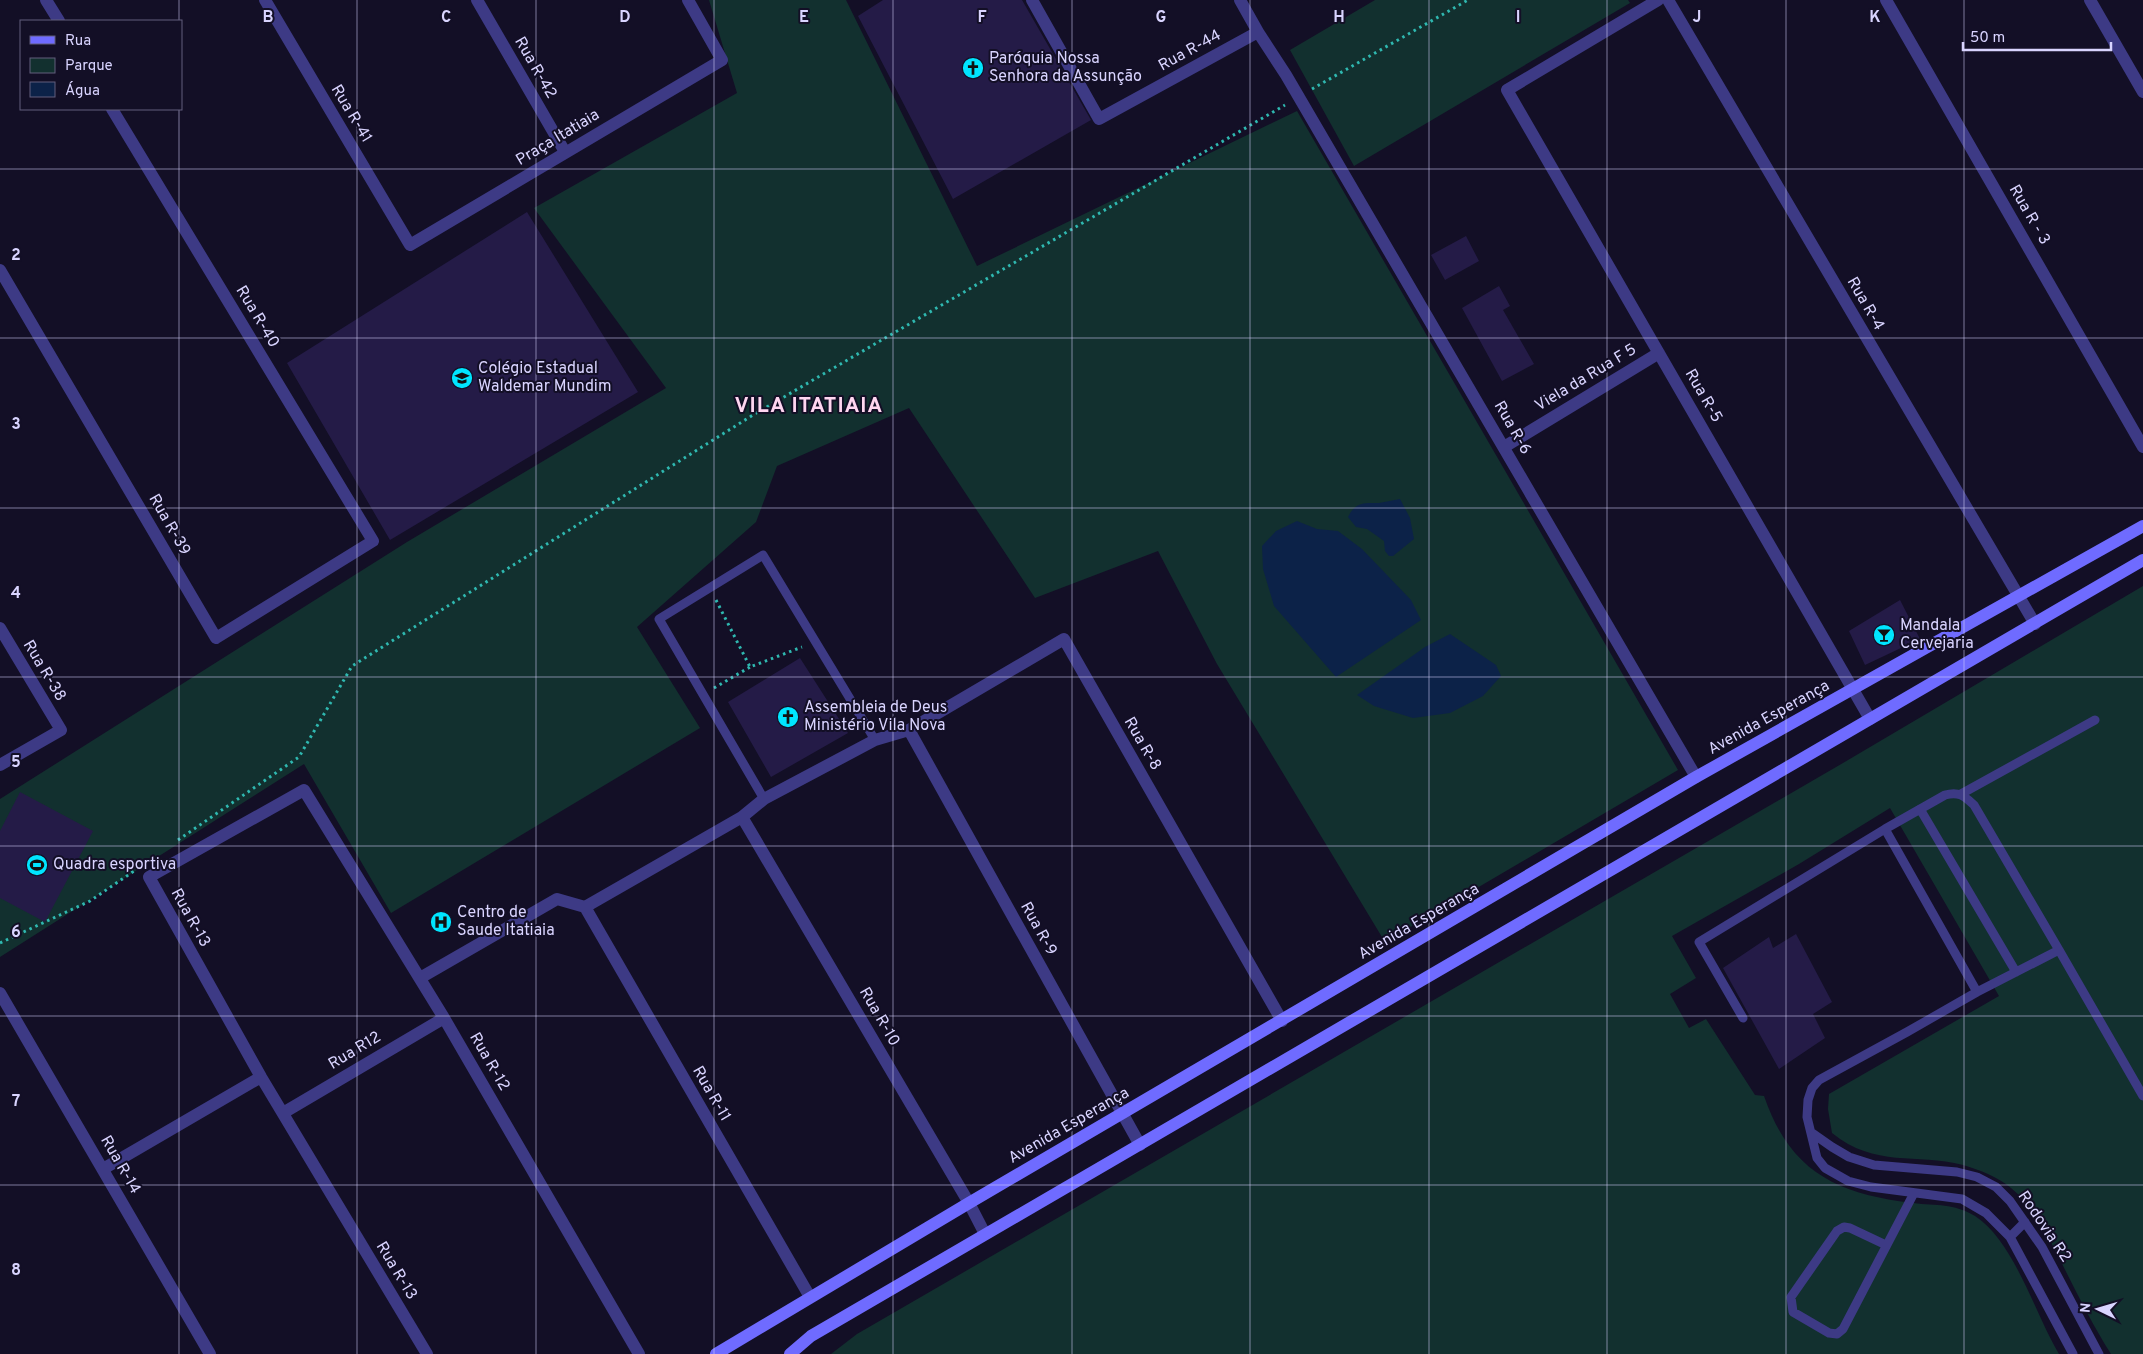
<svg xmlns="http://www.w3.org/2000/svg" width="2143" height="1354" viewBox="0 0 2143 1354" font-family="Overpass,sans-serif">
  <rect width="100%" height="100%" fill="#130f26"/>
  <!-- green -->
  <path fill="#12302f" d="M 709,0 L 846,0 L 977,266 L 1297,111 L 1678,770 L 1385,942 L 1217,664 L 1158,551 L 1035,598 L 909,408 L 777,466 L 756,522 L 637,627 L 700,728 L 391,913 L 304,764 L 0,957 L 0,799 L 407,542 L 666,388 L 534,208 L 737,93 Z
    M 1375,0 L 1628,0 L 1630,3 L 1354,166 L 1290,50 Z
    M 2143,586 L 2143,1354 L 2111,1354 C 2090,1321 2073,1285 2055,1250 C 2043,1228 2031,1204 2011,1188 C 1998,1177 1980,1170 1963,1165 C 1916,1153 1875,1168 1832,1133 L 1828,1109 L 1829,1094 L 1999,996 L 1890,808 L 1799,864 L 1672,936 L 1696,978 L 1670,994 L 1689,1028 L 1706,1019 L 1755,1095 L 1764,1096 C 1790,1172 1837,1194 1913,1203 C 1937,1206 1953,1203 1975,1216 C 2014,1241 2035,1314 2059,1354 L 831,1354 L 857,1334 L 1843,763 Z"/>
  <!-- water -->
  <path fill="#0c2248" d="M 1400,499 L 1410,518 L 1414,539 L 1393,556 L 1389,556 L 1385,551 L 1384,541 L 1367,529 L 1356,527 L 1348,517 C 1356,501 1365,503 1379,503 C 1386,502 1393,500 1400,499 Z
    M 1297,521 L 1317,529 L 1338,531 L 1362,549 L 1411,600 L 1421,620 L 1336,677 L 1274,606 L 1263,569 L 1262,546 L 1276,531 Z
    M 1450,634 L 1496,665 L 1501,676 L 1483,696 L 1450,713 L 1413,718 L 1374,706 L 1357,695 L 1425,647 Z"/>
  <!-- building -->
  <path fill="#241b47" d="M 883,0 L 1022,0 L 1091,120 L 953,199 L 858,16 Z
    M 527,212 L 638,392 L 390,540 L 287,363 Z
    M 1466,236 L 1479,261 L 1445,280 L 1431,255 Z
    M 1499,286 L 1510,306 L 1503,310 L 1534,364 L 1502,381 L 1462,308 Z
    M 1900,600 L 1920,639 L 1865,665 L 1849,631 Z
    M 800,658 L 848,733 L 771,777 L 728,702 Z
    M 20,792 L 93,831 L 45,922 L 0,898 L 0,831 Z
    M 1796,934 L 1832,1002 L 1813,1014 L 1825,1038 L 1779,1069 L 1723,968 L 1769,937 L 1773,948 Z"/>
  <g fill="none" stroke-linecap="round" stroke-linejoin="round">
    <!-- path -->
    <path stroke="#2fb8b0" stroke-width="3" stroke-dasharray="2.5 4" stroke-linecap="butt" d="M 1312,89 L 1468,0
      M 716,600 L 750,667 L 802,647
      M 714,688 L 750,667
      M 178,840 L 299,757 L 352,666 L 753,415 L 1285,105
      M 0,943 L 90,901 L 134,871"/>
    <!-- service -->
    <path stroke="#3d3a85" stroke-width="9" d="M 1961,794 L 2095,720
      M 764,799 L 659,619 L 763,555 L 875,740
      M 1920,809 L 2016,972
      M 1885,829 L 1945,795 C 1959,791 1964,796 1974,805 L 2059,950
      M 1977,992 L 2059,950 L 2143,1096
      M 1743,1018 L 1699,942 L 1885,829 L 1977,992 L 1907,1032 L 1819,1080 L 1812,1088 L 1808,1100 L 1807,1117 L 1817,1158 L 1825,1168 L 1848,1181 L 1871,1187 L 1962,1199 L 1986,1213 L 2010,1237 L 2073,1354
      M 1812,1133 L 1832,1147 L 1849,1157 L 1874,1165 L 1957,1172 L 1977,1177 L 1996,1187 L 2010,1201 L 2042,1247 L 2099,1354
      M 2010,1237 L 2025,1222
      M 1886,1245 L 1850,1228 L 1844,1227 L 1837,1231 L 1791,1297 L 1793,1312 L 1829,1333 L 1837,1334 L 1843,1329 L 1914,1193"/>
    <!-- minor -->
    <path stroke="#3d3a85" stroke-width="12" d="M 46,0 L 59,21
      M 265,0 L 410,245 L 722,60 L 688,0
      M 477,0 L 565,152
      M 1032,0 L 1099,119 L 1258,32
      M 1240,0 L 1258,32 L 1286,75 L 1696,777
      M 1658,0 L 1507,90 L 1870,719
      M 1668,0 L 2035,624
      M 1886,0 L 2143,447
      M 2090,0 L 2143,92
      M 0,270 L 216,638 L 373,541 L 112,109
      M 1504,447 L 1659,353
      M 0,628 L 61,730 L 0,765
      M 909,730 L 1140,1145
      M 742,817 L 969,1203 L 985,1234
      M 585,907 L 810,1297
      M 420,978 L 557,899 L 585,907 L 742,817 L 764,799 L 875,740 L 909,730 L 1064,639 L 1282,1021
      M 0,993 L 210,1354
      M 283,1113 L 444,1018
      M 103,1169 L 261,1077
      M 427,1354 L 261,1077 L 149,877 L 304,790 L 444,1018 L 639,1354"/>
    <!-- secondary -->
    <path stroke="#6f6bff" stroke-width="12" d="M 716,1354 L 969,1203 L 1696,777 L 2143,526
      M 790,1354 L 811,1336 L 2143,560"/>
  </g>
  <!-- grid -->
  <path fill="none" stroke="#d9d4ff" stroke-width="1" stroke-opacity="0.55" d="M 179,0 L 179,21M 357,0 L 357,1354M 536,0 L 536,1354M 714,0 L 714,1354M 893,0 L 893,1354M 1072,0 L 1072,1354M 1250,0 L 1250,1354M 1429,0 L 1429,1354M 1607,0 L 1607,1354M 1786,0 L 1786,1354M 1964,0 L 1964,1354M 179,109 L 179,1354M 0,169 L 2143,169M 0,338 L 2143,338M 0,508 L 2143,508M 0,677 L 2143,677M 0,846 L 2143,846M 0,1016 L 2143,1016M 0,1185 L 2143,1185"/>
  <!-- icons -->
  <defs>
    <g id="church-disc" transform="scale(1.125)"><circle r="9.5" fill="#00e5ff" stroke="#130f26"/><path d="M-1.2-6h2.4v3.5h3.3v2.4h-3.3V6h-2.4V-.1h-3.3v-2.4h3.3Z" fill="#111"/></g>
    <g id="school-disc" transform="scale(1.125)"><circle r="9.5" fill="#00e5ff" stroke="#130f26"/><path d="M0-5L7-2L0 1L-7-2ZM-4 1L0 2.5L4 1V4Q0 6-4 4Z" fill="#111"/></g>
    <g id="bar-disc" transform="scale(1.125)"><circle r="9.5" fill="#00e5ff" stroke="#130f26"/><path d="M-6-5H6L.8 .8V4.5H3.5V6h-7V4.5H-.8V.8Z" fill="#111"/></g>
    <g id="stadium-disc" transform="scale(1.125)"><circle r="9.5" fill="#00e5ff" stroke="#130f26"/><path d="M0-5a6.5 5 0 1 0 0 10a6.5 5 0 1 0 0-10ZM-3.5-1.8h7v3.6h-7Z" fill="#111"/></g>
    <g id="hospital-disc" transform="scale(1.125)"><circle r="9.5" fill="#00e5ff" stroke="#130f26"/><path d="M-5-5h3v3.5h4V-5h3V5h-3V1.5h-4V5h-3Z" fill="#111"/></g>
  </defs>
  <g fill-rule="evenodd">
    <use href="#church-disc" x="973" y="68"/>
    <use href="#school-disc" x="462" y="378"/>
    <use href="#bar-disc" x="1884" y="635"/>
    <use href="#church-disc" x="788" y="717"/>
    <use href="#stadium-disc" x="37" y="865"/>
    <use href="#hospital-disc" x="441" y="922"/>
  </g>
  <g text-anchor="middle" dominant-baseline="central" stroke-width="4" stroke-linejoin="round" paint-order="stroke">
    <!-- street labels -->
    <g font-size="16" fill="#d9d4ff" stroke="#130f26">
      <text transform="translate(1190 51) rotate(-29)">Rua R-44</text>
      <text transform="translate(535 68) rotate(60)">Rua R-42</text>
      <text transform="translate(351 114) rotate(59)">Rua R-41</text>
      <text transform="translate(558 138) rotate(-31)">Praça Itatiaia</text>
      <text transform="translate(2029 215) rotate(60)">Rua R - 3</text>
      <text transform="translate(1865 304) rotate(60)">Rua R-4</text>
      <text transform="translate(257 317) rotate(59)">Rua R-40</text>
      <text transform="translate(1586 378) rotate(-31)">Viela da Rua F 5</text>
      <text transform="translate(1703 396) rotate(60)">Rua R-5</text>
      <text transform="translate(1512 428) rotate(60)">Rua R-6</text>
      <text transform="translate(169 525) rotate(60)">Rua R-39</text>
      <text transform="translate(44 671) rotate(59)">Rua R-38</text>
      <text transform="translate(1769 718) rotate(-29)">Avenida Esperança</text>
      <text transform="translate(1142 744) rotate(60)">Rua R-8</text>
      <text transform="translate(190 918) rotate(61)">Rua R-13</text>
      <text transform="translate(1419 922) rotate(-30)">Avenida Esperança</text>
      <text transform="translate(1038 929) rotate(61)">Rua R-9</text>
      <text transform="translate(879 1017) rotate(60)">Rua R-10</text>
      <text transform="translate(355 1051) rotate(-31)">Rua R12</text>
      <text transform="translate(489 1062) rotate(60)">Rua R-12</text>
      <text transform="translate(711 1094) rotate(60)">Rua R-11</text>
      <text transform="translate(1069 1126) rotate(-30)">Avenida Esperança</text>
      <text transform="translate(120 1165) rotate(60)">Rua R-14</text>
      <text transform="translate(2044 1227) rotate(56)">Rodovia R2</text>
      <text transform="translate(396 1271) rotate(59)">Rua R-13</text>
    </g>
    <!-- poi labels -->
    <g font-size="16" fill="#d9d4ff" stroke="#130f26" text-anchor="start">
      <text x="989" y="59">Paróquia Nossa<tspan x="989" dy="18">Senhora da Assunção</tspan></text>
      <text x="478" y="369">Colégio Estadual<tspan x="478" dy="18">Waldemar Mundim</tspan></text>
      <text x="1900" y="626">Mandala<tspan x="1900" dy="18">Cervejaria</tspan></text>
      <text x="804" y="708">Assembleia de Deus<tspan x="804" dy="18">Ministério Vila Nova</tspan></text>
      <text x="53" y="865">Quadra esportiva</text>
      <text x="457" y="913">Centro de<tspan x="457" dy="18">Saude Itatiaia</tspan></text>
    </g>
    <!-- district labels -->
    <g font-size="21" font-weight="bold" letter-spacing="1" fill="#ffd6f0" stroke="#130f26">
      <text x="809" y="406">VILA ITATIAIA</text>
    </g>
  </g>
  <g font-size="16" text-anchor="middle" font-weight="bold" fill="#d9d4ff" stroke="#130f26" stroke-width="4" stroke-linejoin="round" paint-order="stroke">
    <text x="268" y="22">B</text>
    <text x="446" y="22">C</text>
    <text x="625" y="22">D</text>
    <text x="804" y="22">E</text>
    <text x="982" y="22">F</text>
    <text x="1161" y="22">G</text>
    <text x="1339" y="22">H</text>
    <text x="1518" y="22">I</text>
    <text x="1697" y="22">J</text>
    <text x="1875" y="22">K</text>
    <text x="16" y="260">2</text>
    <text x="16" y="429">3</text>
    <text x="16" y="598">4</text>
    <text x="16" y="767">5</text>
    <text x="16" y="937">6</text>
    <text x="16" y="1106">7</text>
    <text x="16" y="1275">8</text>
  </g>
  <!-- legend -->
  <rect x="20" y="20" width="162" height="90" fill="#130f26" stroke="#625e7d"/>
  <rect x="30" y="36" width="25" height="8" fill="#6f6bff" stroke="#625e7d"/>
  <text x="65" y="45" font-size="15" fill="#d9d4ff">Rua</text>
  <rect x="30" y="58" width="25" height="15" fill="#12302f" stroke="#625e7d"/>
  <text x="65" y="70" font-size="15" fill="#d9d4ff">Parque</text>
  <rect x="30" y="82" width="25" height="15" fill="#0c2248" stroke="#625e7d"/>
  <text x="65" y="95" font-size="15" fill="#d9d4ff">Água</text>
  <!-- north arrow -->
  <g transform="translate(2098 1309) rotate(275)" stroke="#130f26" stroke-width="4" paint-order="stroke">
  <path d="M0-4L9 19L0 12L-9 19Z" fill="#d9d4ff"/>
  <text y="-8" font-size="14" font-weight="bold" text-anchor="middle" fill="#d9d4ff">N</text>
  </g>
  <!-- scale -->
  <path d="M1963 42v8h148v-8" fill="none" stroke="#d9d4ff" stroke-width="2.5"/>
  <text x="1970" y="42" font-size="15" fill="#d9d4ff" stroke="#130f26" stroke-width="4" paint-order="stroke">50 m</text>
</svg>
